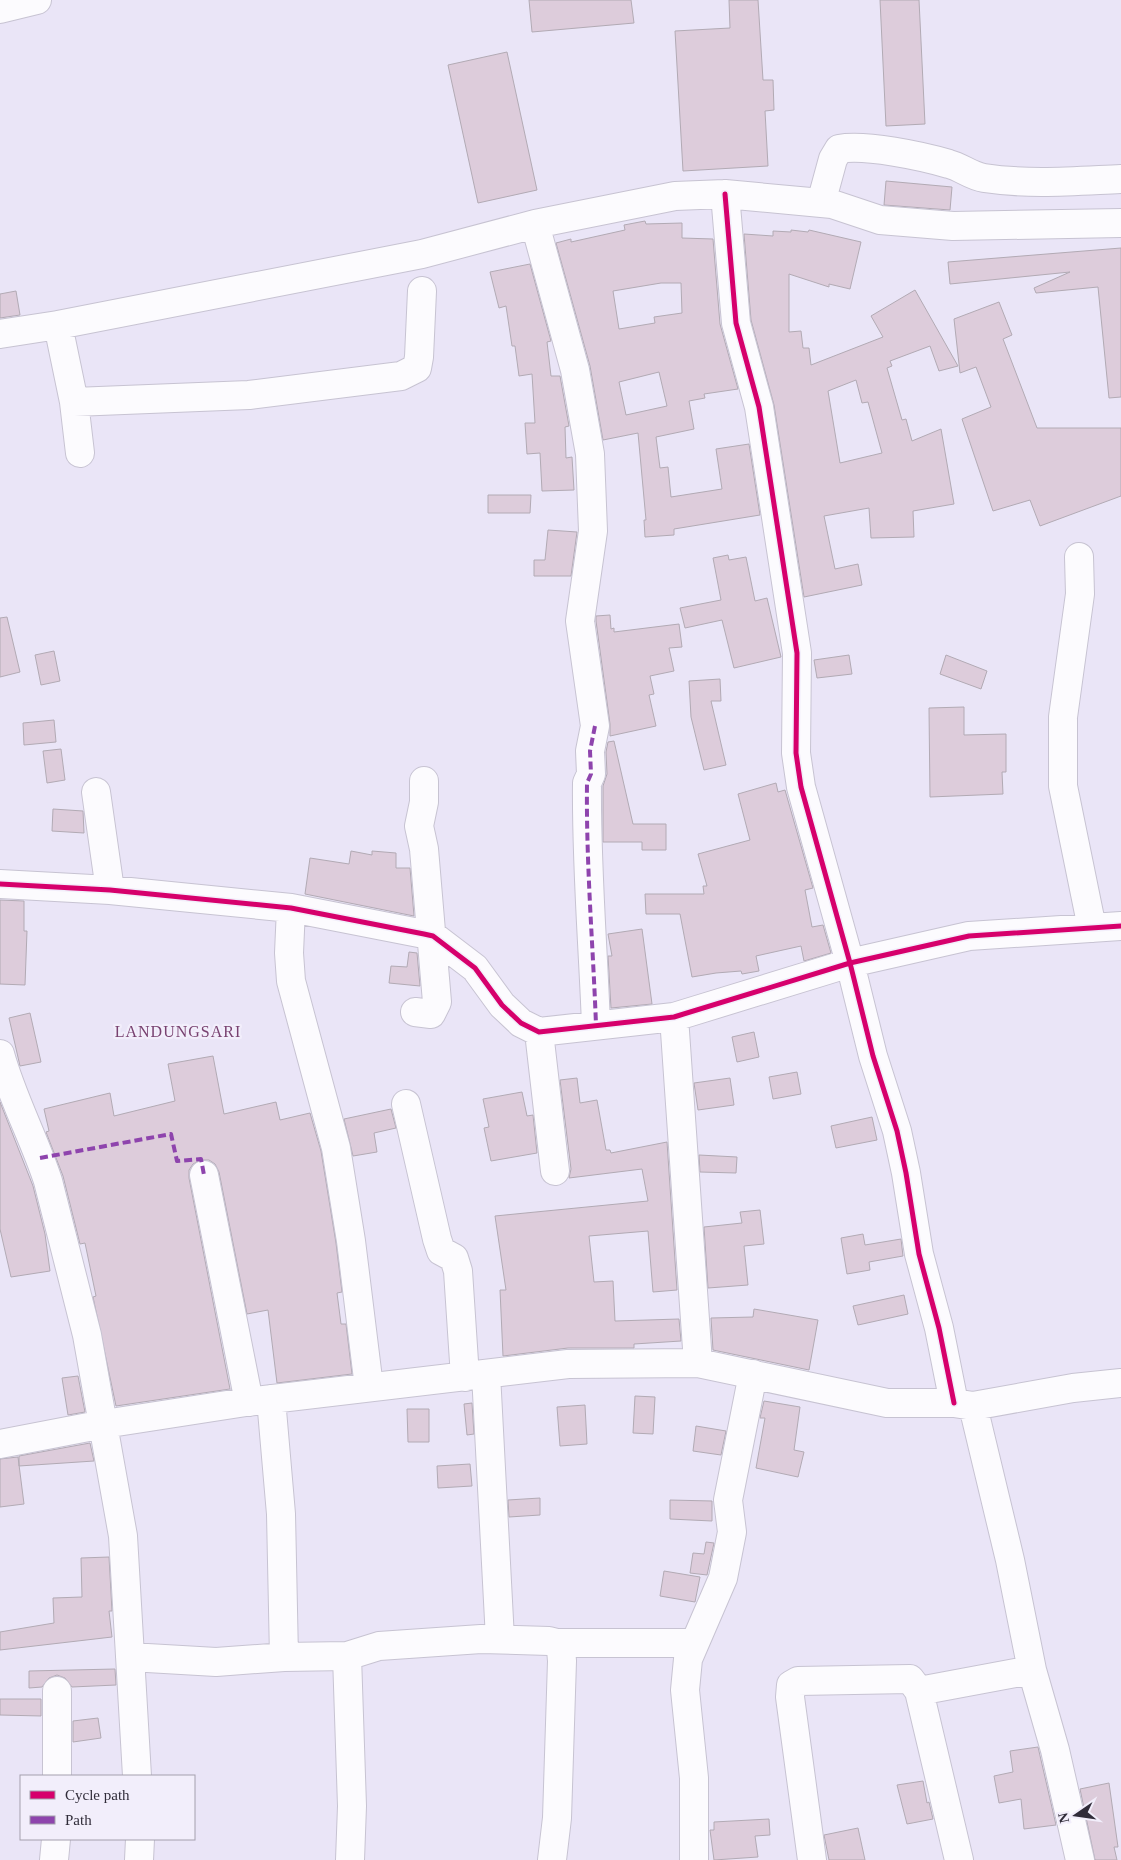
<svg xmlns="http://www.w3.org/2000/svg" width="1121" height="1860" viewBox="0 0 1121 1860" font-family="'Times New Roman',serif">
  <rect width="100%" height="100%" fill="#eae5f7"/>
  <!-- building -->
  <path fill="#ddccdb" stroke="#b2aab4" fill-rule="evenodd" d="M 529,0 L 631,0 L 634,23 L 532,32 Z
    M 729,0 L 758,0 L 763,80 L 773,80 L 774,110 L 765,111 L 768,166 L 683,171 L 675,31 L 730,28 Z
    M 880,0 L 919,0 L 925,124 L 886,126 Z
    M 507,52 L 537,190 L 478,203 L 448,65 Z
    M 886,181 L 952,187 L 950,210 L 884,205 Z
    M 645,221 L 646,224 L 682,223 L 682,238 L 713,239 L 720,324 L 738,389 L 704,394 L 705,398 L 689,401 L 694,429 L 656,437 L 660,468 L 668,467 L 671,497 L 722,489 L 716,449 L 749,444 L 760,515 L 674,529 L 674,535 L 645,537 L 644,520 L 646,520 L 638,433 L 603,440 L 590,366 L 556,243 L 571,239 L 571,242 L 625,230 L 624,225 ZM 661,283 L 681,283 L 682,313 L 654,317 L 655,323 L 619,329 L 613,291 ZM 659,372 L 667,406 L 626,415 L 619,382 Z
    M 791,230 L 808,232 L 809,230 L 861,242 L 850,289 L 829,284 L 829,287 L 789,274 L 789,332 L 801,331 L 803,348 L 809,348 L 811,365 L 883,337 L 871,316 L 915,290 L 958,366 L 939,371 L 930,346 L 890,361 L 892,366 L 887,368 L 902,420 L 906,419 L 912,441 L 941,429 L 954,504 L 913,511 L 914,537 L 871,538 L 869,508 L 824,516 L 835,569 L 858,564 L 862,585 L 804,597 L 774,405 L 751,320 L 744,234 L 773,236 L 773,231 L 791,232 ZM 856,380 L 862,403 L 868,402 L 882,453 L 840,463 L 828,391 Z
    M 1121,248 L 1121,397 L 1109,398 L 1098,287 L 1036,293 L 1034,288 L 1070,272 L 950,284 L 948,262 Z
    M 530,264 L 551,341 L 547,342 L 551,376 L 560,376 L 569,426 L 565,427 L 566,458 L 572,457 L 574,490 L 542,491 L 540,453 L 527,454 L 525,423 L 535,423 L 532,374 L 519,376 L 515,346 L 512,346 L 506,306 L 499,308 L 490,272 Z
    M 16,291 L 20,315 L 0,318 L 0,294 Z
    M 999,302 L 1012,335 L 1003,339 L 1037,428 L 1121,428 L 1121,496 L 1040,526 L 1030,500 L 993,511 L 962,419 L 991,407 L 976,367 L 960,373 L 954,319 Z
    M 488,495 L 531,495 L 530,513 L 488,513 Z
    M 548,530 L 577,532 L 571,576 L 534,576 L 534,560 L 545,560 Z
    M 728,555 L 729,560 L 746,557 L 755,601 L 767,598 L 781,657 L 734,668 L 722,620 L 685,628 L 680,608 L 721,600 L 713,558 Z
    M 610,615 L 611,629 L 614,628 L 614,632 L 679,624 L 682,647 L 669,648 L 674,671 L 650,676 L 654,694 L 649,695 L 656,726 L 610,736 L 610,724 L 596,621 L 596,616 Z
    M 7,617 L 20,672 L 0,677 L 0,618 Z
    M 54,651 L 60,681 L 41,685 L 35,655 Z
    M 849,655 L 852,674 L 817,678 L 814,660 Z
    M 946,655 L 987,671 L 981,689 L 940,674 Z
    M 720,679 L 721,701 L 711,701 L 726,765 L 704,770 L 691,717 L 689,681 Z
    M 964,707 L 964,735 L 1006,734 L 1006,772 L 1002,772 L 1003,794 L 930,797 L 929,708 Z
    M 54,720 L 56,742 L 24,745 L 23,723 Z
    M 614,741 L 633,824 L 666,824 L 666,850 L 642,850 L 642,842 L 603,842 L 603,786 L 607,774 L 606,752 L 608,742 Z
    M 61,749 L 65,780 L 47,783 L 43,751 Z
    M 776,783 L 778,792 L 785,790 L 813,888 L 805,890 L 812,927 L 823,925 L 831,953 L 804,961 L 801,946 L 756,956 L 759,971 L 742,974 L 741,971 L 716,973 L 692,977 L 680,914 L 646,914 L 645,894 L 704,894 L 703,886 L 707,886 L 698,854 L 750,840 L 738,794 Z
    M 53,809 L 83,811 L 84,833 L 52,831 Z
    M 351,851 L 372,855 L 372,851 L 396,853 L 396,868 L 410,868 L 414,916 L 305,894 L 310,858 L 349,864 Z
    M 0,900 L 24,901 L 24,931 L 27,931 L 25,985 L 0,984 Z
    M 642,929 L 652,1004 L 611,1008 L 608,956 L 612,956 L 608,934 Z
    M 409,952 L 417,953 L 420,986 L 389,983 L 391,966 L 407,967 Z
    M 30,1013 L 41,1062 L 20,1066 L 9,1018 Z
    M 754,1032 L 759,1057 L 737,1062 L 732,1037 Z
    M 213,1056 L 224,1114 L 276,1102 L 280,1120 L 310,1113 L 321,1151 L 336,1243 L 342,1292 L 337,1293 L 341,1324 L 346,1324 L 352,1374 L 277,1383 L 268,1310 L 247,1314 L 219,1172 L 215,1164 L 209,1160 L 201,1160 L 193,1164 L 189,1170 L 189,1178 L 230,1389 L 116,1406 L 93,1297 L 96,1296 L 85,1243 L 80,1244 L 63,1176 L 46,1132 L 49,1131 L 44,1109 L 110,1093 L 114,1116 L 175,1101 L 168,1064 Z
    M 797,1072 L 801,1094 L 773,1099 L 769,1077 Z
    M 577,1078 L 580,1103 L 597,1100 L 606,1150 L 610,1150 L 611,1153 L 667,1142 L 677,1290 L 653,1292 L 648,1231 L 589,1236 L 594,1282 L 613,1281 L 615,1321 L 679,1319 L 681,1341 L 634,1344 L 634,1348 L 568,1348 L 503,1356 L 500,1290 L 506,1290 L 495,1216 L 648,1201 L 642,1169 L 569,1178 L 571,1169 L 560,1080 Z
    M 730,1078 L 734,1105 L 698,1110 L 694,1083 Z
    M 522,1092 L 527,1116 L 533,1115 L 537,1153 L 491,1161 L 484,1128 L 489,1127 L 483,1099 Z
    M 0,1102 L 33,1186 L 45,1234 L 50,1271 L 11,1277 L 0,1229 Z
    M 391,1109 L 396,1128 L 374,1133 L 377,1152 L 353,1156 L 344,1119 Z
    M 872,1117 L 877,1140 L 836,1148 L 831,1126 Z
    M 699,1155 L 737,1157 L 736,1173 L 700,1172 Z
    M 760,1210 L 764,1244 L 744,1246 L 748,1285 L 708,1288 L 704,1227 L 742,1223 L 740,1212 Z
    M 863,1234 L 865,1245 L 901,1239 L 903,1256 L 869,1262 L 870,1270 L 847,1274 L 841,1238 Z
    M 904,1295 L 908,1314 L 858,1325 L 853,1306 Z
    M 754,1309 L 818,1320 L 809,1370 L 713,1350 L 711,1318 L 753,1317 Z
    M 78,1376 L 85,1412 L 68,1415 L 62,1378 Z
    M 635,1396 L 655,1397 L 653,1434 L 633,1433 Z
    M 764,1401 L 800,1407 L 794,1450 L 804,1452 L 798,1477 L 756,1468 L 765,1418 L 760,1418 Z
    M 472,1403 L 474,1434 L 467,1435 L 464,1404 Z
    M 585,1405 L 587,1444 L 560,1446 L 557,1407 Z
    M 407,1409 L 429,1409 L 429,1442 L 408,1442 Z
    M 696,1426 L 726,1431 L 721,1455 L 693,1451 Z
    M 90,1443 L 94,1461 L 19,1466 L 19,1456 Z
    M 18,1457 L 24,1504 L 0,1507 L 0,1459 Z
    M 470,1464 L 472,1486 L 438,1488 L 437,1466 Z
    M 540,1498 L 540,1515 L 509,1517 L 508,1500 Z
    M 670,1500 L 712,1501 L 712,1521 L 670,1519 Z
    M 706,1542 L 714,1543 L 707,1575 L 690,1573 L 693,1553 L 704,1554 Z
    M 109,1557 L 112,1611 L 109,1611 L 112,1637 L 0,1650 L 0,1632 L 54,1623 L 53,1598 L 82,1597 L 81,1558 Z
    M 664,1571 L 700,1577 L 695,1602 L 660,1596 Z
    M 115,1669 L 116,1685 L 72,1687 L 65,1678 L 57,1675 L 49,1678 L 42,1687 L 29,1688 L 29,1671 Z
    M 0,1699 L 41,1699 L 41,1716 L 0,1715 Z
    M 98,1718 L 101,1738 L 73,1742 L 73,1721 Z
    M 1038,1747 L 1056,1825 L 1024,1829 L 1021,1799 L 999,1803 L 994,1776 L 1013,1772 L 1010,1751 Z
    M 923,1781 L 927,1803 L 929,1802 L 933,1819 L 907,1824 L 897,1785 Z
    M 1109,1783 L 1118,1847 L 1114,1847 L 1117,1860 L 1095,1860 L 1080,1789 Z
    M 769,1819 L 770,1835 L 755,1836 L 758,1857 L 714,1860 L 710,1830 L 714,1830 L 714,1822 Z
    M 858,1828 L 865,1860 L 829,1860 L 824,1835 Z"/>
  <g fill="none" stroke-linecap="round" stroke-linejoin="round">
    <!-- minor casing -->
    <g stroke="#c7c3d2" stroke-width="30">
      <path id="minor" d="M 0,9 L 37,0
        M 725,194 L 736,323 L 759,407 L 797,653 L 796,753 L 801,787 L 850,963 L 873,1056 L 897,1131 L 906,1173 L 919,1254 L 939,1328 L 954,1403
        M 821,203 L 833,159 L 839,149 C 865,144 922,156 949,164 C 961,167 971,176 984,178 C 1030,185 1075,181 1121,179
        M 535,224 L 575,370 L 590,454 L 593,531 L 580,621 L 595,726 L 590,751 L 591,774 L 587,783 C 586,864 593,944 596,1025
        M 58,325 L 74,402 L 249,395 L 401,376 L 417,368 L 419,357 L 422,291
        M 0,334 L 58,325 L 422,254 L 535,224 L 675,196 L 725,194 L 832,204 L 880,220 L 953,226 L 1121,223
        M 74,402 L 80,453
        M 1079,557 L 1080,594 L 1063,717 L 1063,786 L 1092,928
        M 96,792 L 110,890
        M 0,884 L 110,890 L 291,908 L 424,934 L 433,936 L 475,968 L 502,1005 L 521,1023 L 539,1032 L 674,1017 L 850,963 L 969,936 L 1121,926
        M 291,908 L 289,953 L 291,981 L 336,1148 L 351,1241 L 369,1387
        M 415,1012 L 431,1014 L 437,1002 L 424,849 L 419,826 L 424,802 L 424,781
        M 674,1017 L 698,1363
        M 539,1032 L 555,1171
        M 0,1054 C 12,1098 34,1138 48,1181 L 87,1335 L 123,1536 L 137,1776
        M 406,1104 L 437,1239 L 441,1251 L 454,1258 L 458,1271 L 465,1377
        M 204,1175 L 249,1402
        M 486,1374 L 500,1639
        M 271,1399 L 281,1514 L 284,1657 L 347,1656 L 379,1646 L 481,1639 L 549,1641 L 557,1643 L 561,1649 L 562,1661 L 557,1818 L 552,1860
        M 973,1406 L 1010,1560 L 1032,1670 L 1055,1750 L 1080,1860
        M 0,1444 L 104,1424 L 246,1402 L 568,1364 L 698,1363 L 887,1403 L 954,1403 L 973,1406 L 1073,1388 L 1121,1383
        M 557,1643 L 694,1643
        M 347,1656 L 352,1806 L 350,1860
        M 130,1657 L 216,1662 L 284,1657
        M 919,1691 L 1032,1670
        M 57,1776 L 57,1691
        M 54,1860 L 56,1839
        M 139,1860 L 140,1839
        M 694,1860 L 694,1778 L 685,1690 L 688,1659 L 723,1578 L 732,1532 L 728,1500 L 753,1374
        M 812,1860 L 790,1697 L 791,1685 L 798,1681 L 910,1679 L 919,1691 L 959,1860"/>
    </g>
    <!-- minor -->
    <use href="#minor" stroke="#fcfbfe" stroke-width="28"/>
    <!-- quiet -->
    <path stroke="#8e44ad" stroke-width="4" stroke-dasharray="8 4" stroke-linecap="butt" d="M 595,726 L 590,751 L 591,774 L 587,783 C 586,864 593,944 596,1025
      M 40,1158 L 171,1134 L 177,1161 L 201,1159 L 204,1175"/>
    <!-- cycleway casing -->
    <g stroke="#f2eefb" stroke-width="8">
      <path id="cycleway" d="M 725,194 L 736,323 L 759,407 L 797,653 L 796,753 L 801,787 L 850,963 L 873,1056 L 897,1131 L 906,1173 L 919,1254 L 939,1328 L 954,1403
        M 0,884 L 110,890 L 291,908 L 424,934 L 433,936 L 475,968 L 502,1005 L 521,1023 L 539,1032 L 674,1017 L 850,963 L 969,936 L 1121,926"/>
    </g>
    <!-- cycleway -->
    <use href="#cycleway" stroke="#d6006c" stroke-width="5"/>
  </g>
  <g text-anchor="middle" dominant-baseline="central" stroke-width="4.5" stroke-linejoin="round" paint-order="stroke">
    <!-- quarter labels -->
    <g font-size="16" letter-spacing="1" fill="#784170" stroke="#f2eefb">
      <text x="178" y="1031">LANDUNGSARI</text>
    </g>
  </g>
  <!-- legend -->
  <rect x="20" y="1775" width="175" height="65" fill="#f2eefb" stroke="#a4a0ad"/>
  <rect x="30" y="1791" width="25" height="8" fill="#d6006c" stroke="#a4a0ad"/>
  <text x="65" y="1800" font-size="15" fill="#302c39">Cycle path</text>
  <rect x="30" y="1816" width="25" height="8" fill="#8e44ad" stroke="#a4a0ad"/>
  <text x="65" y="1825" font-size="15" fill="#302c39">Path</text>
  <!-- north arrow -->
  <g transform="translate(1076 1815) rotate(257)" stroke="#f2eefb" stroke-width="4" paint-order="stroke">
  <path d="M0-4L9 19L0 12L-9 19Z" fill="#302c39"/>
  <text y="-8" font-size="14" font-weight="bold" text-anchor="middle" fill="#302c39">N</text>
  </g>
</svg>
